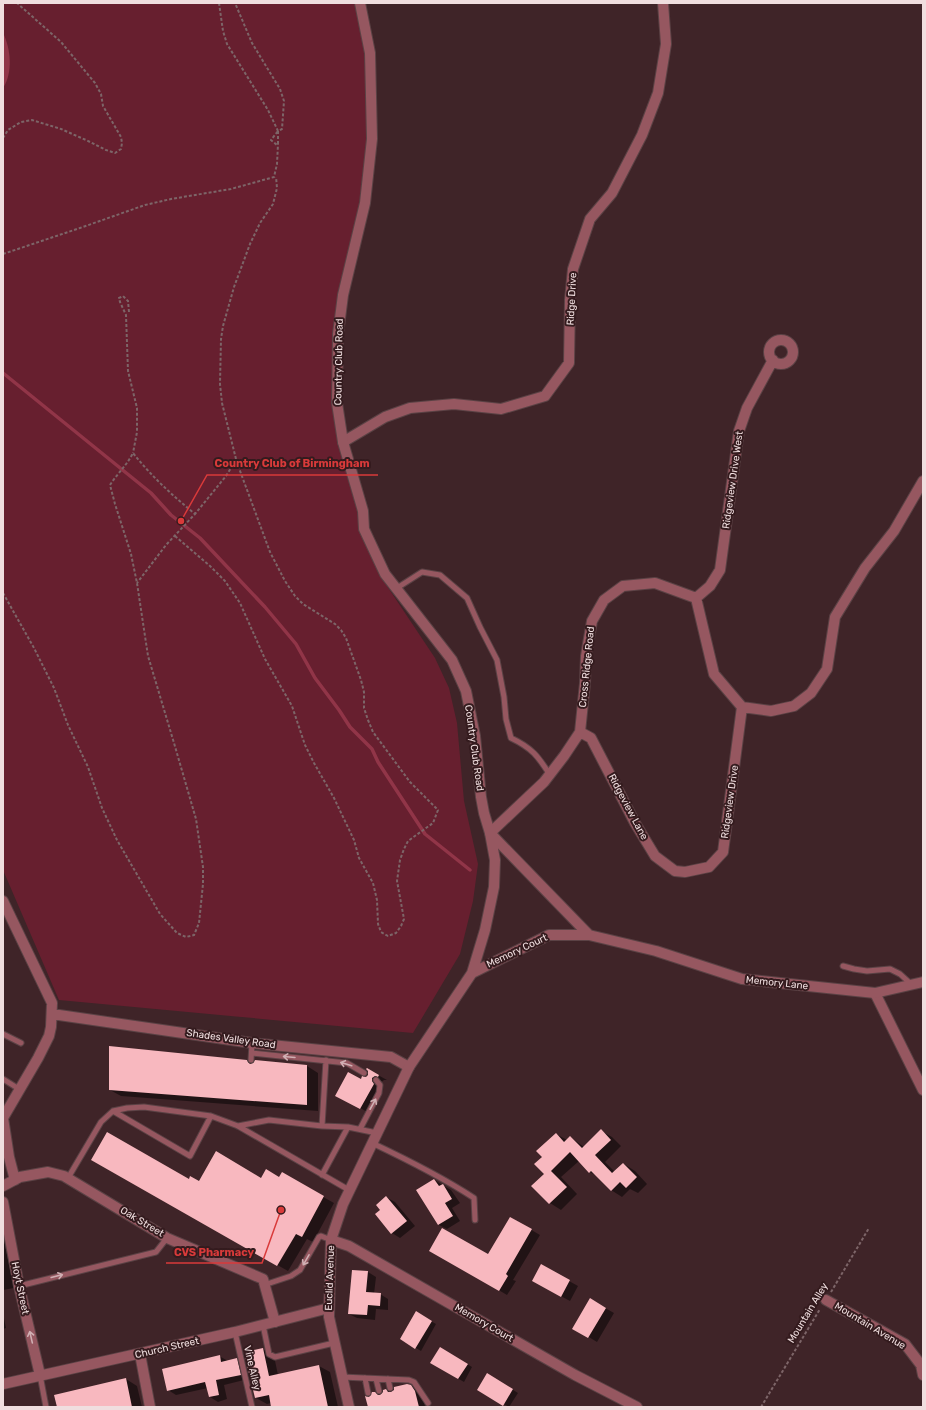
<svg xmlns="http://www.w3.org/2000/svg" width="926" height="1410" viewBox="0 0 926 1410" font-family="Rubik,sans-serif">
  <rect width="100%" height="100%" fill="#3f2428"/>
  <!-- green -->
  <path fill="#671f2f" d="M 3,3 L 355,3 L 365,53 L 367,139 L 360,202 L 338,294 L 333,333 L 332,403 L 338,443 L 358,512 L 360,531 L 381,577 L 435,658 L 449,688 L 457,723 L 464,801 L 478,864 L 473,901 L 460,954 L 413,1033 L 59,1000 L 3,870 Z"/>
  <!-- water -->
  <path fill="#913548" d="M 3,33 C 11,49 13,73 3,88 Z"/>
  <!-- shadow -->
  <path fill="#0007" d="M 247,1060 L 254,1064 L 307,1066 L 318,1073 L 318,1111 L 121,1096 L 110,1090 Z
    M 367,1069 L 387,1080 L 384,1080 L 380,1083 L 369,1113 L 337,1095 L 366,1078 L 369,1075 L 369,1071 Z
    M 601,1131 L 612,1137 L 621,1146 L 605,1162 L 615,1172 L 624,1164 L 635,1171 L 647,1184 L 638,1193 L 630,1189 L 622,1197 L 611,1190 L 599,1177 L 590,1172 L 579,1161 L 561,1177 L 577,1194 L 561,1210 L 550,1203 L 533,1186 L 545,1174 L 543,1157 L 556,1134 L 567,1140 L 570,1137 L 584,1147 Z
    M 92,1160 L 199,1183 L 264,1181 L 280,1178 L 282,1174 L 334,1203 L 313,1242 L 307,1239 L 288,1271 Z
    M 434,1180 L 451,1190 L 460,1203 L 452,1208 L 460,1221 L 447,1229 L 439,1225 L 417,1191 Z
    M 386,1197 L 395,1202 L 415,1226 L 400,1238 L 392,1233 L 382,1210 Z
    M 511,1218 L 540,1235 L 513,1280 L 516,1281 L 507,1295 L 431,1250 L 489,1255 Z
    M 3,1236 L 14,1288 L 3,1290 Z
    M 542,1266 L 578,1286 L 570,1301 L 542,1286 Z
    M 368,1272 L 376,1277 L 374,1294 L 380,1294 L 388,1299 L 388,1310 L 376,1309 L 375,1320 L 357,1318 L 349,1314 Z
    M 591,1300 L 614,1313 L 597,1342 L 574,1328 Z
    M 416,1313 L 436,1324 L 421,1351 L 401,1339 Z
    M 3,1314 L 6,1328 L 3,1329 Z
    M 440,1348 L 472,1367 L 464,1382 L 432,1363 Z
    M 263,1349 L 274,1356 L 278,1375 L 319,1366 L 330,1372 L 338,1407 L 272,1407 L 271,1403 L 267,1404 L 256,1398 Z
    M 219,1356 L 228,1361 L 237,1360 L 245,1364 L 248,1379 L 224,1385 L 227,1399 L 218,1402 L 210,1397 L 208,1388 L 176,1395 L 168,1390 Z
    M 487,1374 L 518,1393 L 509,1407 L 478,1389 Z
    M 126,1379 L 137,1386 L 142,1407 L 58,1407 Z
    M 411,1386 L 419,1391 L 423,1396 L 425,1407 L 369,1407 L 370,1398 L 375,1393 L 381,1396 L 386,1390 L 391,1393 Z"/>
  <g fill="none" stroke-linecap="round" stroke-linejoin="round">
    <!-- stream -->
    <path stroke="#913548" stroke-width="3.5" d="M 3,373 L 151,493 L 171,515 L 200,538 L 265,607 L 296,644 L 315,678 L 339,710 L 350,727 L 372,749 L 378,762 L 425,834 L 470,870"/>
  </g>
  <!-- building -->
  <path fill="#f8b8bf" d="M 109,1046 L 247,1060 L 248,1062 L 250,1064 L 253,1063 L 255,1060 L 307,1065 L 307,1105 L 109,1090 Z
    M 367,1068 L 379,1075 L 378,1077 L 375,1076 L 372,1078 L 372,1081 L 374,1084 L 360,1109 L 335,1096 L 348,1072 L 361,1079 L 362,1076 L 366,1077 L 368,1075 L 368,1071 L 366,1069 Z
    M 601,1129 L 611,1140 L 595,1155 L 612,1173 L 623,1163 L 637,1177 L 626,1188 L 620,1182 L 611,1191 L 591,1171 L 589,1173 L 570,1152 L 551,1171 L 567,1187 L 549,1204 L 531,1186 L 544,1174 L 534,1164 L 542,1157 L 536,1151 L 556,1133 L 564,1142 L 570,1136 L 582,1148 Z
    M 107,1132 L 189,1179 L 190,1176 L 199,1181 L 216,1151 L 261,1178 L 266,1169 L 279,1177 L 282,1172 L 324,1196 L 302,1237 L 296,1234 L 277,1266 L 91,1160 Z
    M 434,1179 L 439,1186 L 443,1184 L 452,1199 L 445,1203 L 453,1216 L 438,1225 L 416,1190 Z
    M 386,1196 L 407,1221 L 391,1234 L 375,1214 L 380,1210 L 376,1205 Z
    M 510,1217 L 532,1229 L 506,1274 L 508,1276 L 499,1291 L 429,1251 L 442,1228 L 488,1254 Z
    M 541,1264 L 570,1280 L 561,1297 L 532,1281 Z
    M 352,1270 L 368,1271 L 366,1292 L 381,1293 L 380,1306 L 368,1305 L 367,1315 L 348,1314 Z
    M 590,1298 L 606,1308 L 588,1338 L 572,1329 Z
    M 416,1311 L 432,1321 L 415,1349 L 400,1339 Z
    M 440,1347 L 468,1364 L 458,1379 L 430,1363 Z
    M 263,1348 L 269,1376 L 319,1365 L 328,1407 L 271,1407 L 269,1395 L 255,1398 L 245,1357 L 246,1356 L 245,1352 Z
    M 220,1355 L 221,1362 L 237,1358 L 241,1375 L 216,1380 L 219,1395 L 209,1397 L 205,1382 L 167,1391 L 162,1369 Z
    M 487,1373 L 513,1389 L 503,1406 L 477,1390 Z
    M 126,1378 L 132,1407 L 57,1407 L 54,1395 Z
    M 407,1384 L 411,1385 L 415,1391 L 419,1407 L 368,1407 L 365,1396 L 369,1397 L 372,1392 L 375,1392 L 378,1395 L 380,1395 L 383,1392 L 383,1390 L 386,1389 L 388,1392 L 391,1392 L 394,1390 L 394,1387 Z"/>
  <g fill="none" stroke-linecap="round" stroke-linejoin="round">
    <!-- service casing -->
    <g stroke="#5b4245" stroke-width="7">
      <path id="service" d="M 397,588 L 422,572 L 440,575 L 467,598 L 480,627 L 497,660 L 504,697 L 506,719 L 511,738 C 532,748 538,756 550,775
        M 843,966 L 854,969 L 867,971 L 890,969 L 900,974 L 911,984
        M 3,1034 L 21,1043
        M 252,1053 L 347,1063 L 364,1073
        M 251,1060 L 252,1043
        M 3,1079 L 19,1089
        M 113,1111 L 190,1156 L 211,1116
        M 238,1126 L 269,1120 L 322,1126 L 348,1127
        M 322,1126 L 326,1060
        M 360,1129 L 379,1093 L 380,1085 L 376,1080
        M 372,1143 C 408,1160 442,1177 474,1198 L 475,1220
        M 322,1175 L 348,1127 L 377,1133
        M 68,1178 L 101,1122 L 113,1111 L 127,1108 L 144,1107 L 211,1116 L 238,1126 L 349,1190
        M 264,1285 L 291,1276 L 300,1270 L 319,1237 L 321,1236 L 331,1240
        M 19,1286 L 156,1252 L 167,1238
        M 263,1325 L 269,1354 L 275,1357 L 334,1343
        M 235,1332 L 252,1407
        M 40,1375 L 46,1407
        M 342,1377 L 409,1380 L 414,1382 L 428,1403
        M 365,1378 L 368,1393
        M 376,1379 L 379,1391
        M 388,1379 L 390,1388"/>
    </g>
    <!-- minor casing -->
    <g stroke="#5b4245" stroke-width="12">
      <path id="minor" d="M769 352a12 12 0 1 1 24 0a12 12 0 1 1-24 0Z
        M 343,442 L 385,417 L 410,408 L 454,404 L 501,409 L 545,396 L 569,363 L 570,300 L 573,269 L 590,219 L 612,193 L 642,135 L 658,93 L 666,44 L 663,3
        M 696,598 L 710,586 L 720,570 L 739,431 L 747,408 L 773,360
        M 580,732 L 591,738 L 635,823 L 655,856 L 675,871 L 685,872 L 709,867 L 723,852 L 742,707
        M 490,833 L 544,782 L 564,756 L 580,732 L 585,683 L 586,656 L 592,621 L 604,600 L 623,586 L 655,583 L 696,598 L 714,674 L 742,707 L 771,711 L 794,706 L 811,693 L 827,669 L 835,617 L 865,568 L 894,531 L 923,481
        M 3,901 L 52,1003 L 51,1027 L 49,1036 L 38,1058 L 3,1118 L 9,1157 L 15,1180
        M 875,993 L 923,1090
        M 52,1014 L 252,1043 L 391,1057 L 409,1067
        M 3,1186 L 20,1177 L 48,1172 L 64,1176 L 167,1238 L 263,1279 L 275,1322
        M 3,1202 L 19,1286 L 40,1375
        M 331,1240 L 349,1246 L 575,1375 L 637,1407
        M 826,1300 L 905,1344 L 921,1365 L 923,1375
        M 140,1354 L 150,1407"/>
    </g>
    <!-- tertiary casing -->
    <g stroke="#5b4245" stroke-width="12">
      <path id="tertiary" d="M 360,3 L 370,53 L 372,139 L 365,203 L 343,295 L 338,334 L 337,403 L 343,442 L 363,511 L 364,529 L 385,574 L 452,660 L 466,691 L 475,736 L 481,797 L 484,813 L 490,833 L 589,935
        M 472,973 L 549,935 L 589,935 L 656,951 L 742,979 L 875,993 L 923,982
        M 3,1384 L 235,1332 L 329,1308
        M 349,1407 L 329,1317 L 331,1240 L 343,1204 L 409,1067 L 472,973 L 485,930 L 494,887 L 495,860 L 490,833"/>
    </g>
    <!-- path -->
    <path stroke="#7d6568" stroke-width="2" stroke-dasharray="3 2" stroke-linecap="butt" d="M 219,3 L 223,31 L 227,44 L 268,110 L 278,131 L 282,129 L 284,101 L 280,89 L 252,43 L 235,3
      M 278,131 L 278,144 L 277,145 L 271,140 Z
      M 3,138 L 8,130 L 21,122 L 32,120 L 61,129 L 86,140 L 106,150 L 115,153 L 121,149 L 122,143 L 121,137 L 103,106 L 101,94 L 95,83 L 61,42 L 17,3
      M 3,254 L 80,228 L 145,205 L 171,199 L 231,189 L 274,177 L 277,164 L 278,144
      M 129,312 L 128,301 L 123,296 L 119,298 L 120,302 L 126,315 L 128,371 L 137,408 L 137,432 L 133,453
      M 236,459 L 222,403 L 220,384 L 221,339 L 223,326 L 234,287 L 250,244 L 260,223 L 273,204 L 277,188 L 276,177
      M 175,536 L 210,566 L 225,581 L 240,603 L 265,659 L 292,706 L 305,745 L 314,763 L 334,798 L 354,840 L 359,858 L 373,883 L 377,900 L 378,924 L 381,932 L 388,936 L 396,933 L 401,926 L 404,919 L 397,881 L 400,860 L 404,849 L 408,841 L 433,823 L 438,810 L 410,782 L 373,732 L 368,720 L 364,708 L 364,692 L 361,680 L 346,638 L 341,630 L 335,624 L 303,604 L 295,596 L 285,581 L 270,552 L 236,460 L 226,476 L 195,514
      M 3,593 L 34,648 L 54,688 L 68,725 L 88,767 L 102,808 L 117,840 L 160,914 L 177,933 L 186,937 L 194,935 L 199,923 L 203,884 L 203,867 L 196,819 L 174,743 L 148,656 L 137,583 L 131,554 L 115,504 L 110,485 C 117,474 127,465 133,453 C 151,476 173,496 195,514 L 166,545 L 137,583
      M 831,1292 L 869,1228
      M 761,1407 L 820,1309"/>
    <!-- service -->
    <use href="#service" stroke="#965760" stroke-width="5"/>
    <!-- minor -->
    <use href="#minor" stroke="#965760" stroke-width="10"/>
    <!-- tertiary -->
    <use href="#tertiary" stroke="#965760" stroke-width="10"/>
  </g>
  <!-- one-way arrows -->
  <defs><path id="oneway-shaft" d="M-6 0H5M1.5-3L5.5 0L1.5 3" fill="none" stroke-width="1.6" stroke-linecap="round" stroke-linejoin="round"/></defs>
  <g stroke="#d0afb3">
    <use href="#oneway-shaft" transform="translate(289 1057) rotate(-175)"/>
    <use href="#oneway-shaft" transform="translate(346 1064) rotate(-163)"/>
    <use href="#oneway-shaft" transform="translate(373 1104) rotate(-61)"/>
    <use href="#oneway-shaft" transform="translate(306 1260) rotate(120)"/>
    <use href="#oneway-shaft" transform="translate(57 1276) rotate(-14)"/>
    <use href="#oneway-shaft" transform="translate(31 1337) rotate(-103)"/>
  </g>
  <g text-anchor="middle" dominant-baseline="central" stroke-width="4" stroke-linejoin="round" paint-order="stroke">
    <!-- street labels -->
    <g font-size="10" fill="#f0dedf" stroke="#341b1e">
      <text transform="translate(572 299) rotate(-87)">Ridge Drive</text>
      <text transform="translate(339 362) rotate(-89)">Country Club Road</text>
      <text transform="translate(733 480) rotate(-82)">Ridgeview Drive West</text>
      <text transform="translate(587 667) rotate(-84)">Cross Ridge Road</text>
      <text transform="translate(474 748) rotate(82)">Country Club Road</text>
      <text transform="translate(730 802) rotate(-82)">Ridgeview Drive</text>
      <text transform="translate(628 807) rotate(62)">Ridgeview Lane</text>
      <text transform="translate(517 951) rotate(-25)">Memory Court</text>
      <text transform="translate(777 983) rotate(6)">Memory Lane</text>
      <text transform="translate(231 1039) rotate(8)">Shades Valley Road</text>
      <text transform="translate(142 1222) rotate(31)">Oak Street</text>
      <text transform="translate(330 1278) rotate(-88)">Euclid Avenue</text>
      <text transform="translate(20 1288) rotate(78)">Hoyt Street</text>
      <text transform="translate(808 1313) rotate(-59)">Mountain Alley</text>
      <text transform="translate(484 1323) rotate(30)">Memory Court</text>
      <text transform="translate(870 1326) rotate(31)">Mountain Avenue</text>
      <text transform="translate(167 1348) rotate(-13)">Church Street</text>
      <text transform="translate(252 1368) rotate(77)">Vine Alley</text>
    </g>
  </g>
  <!-- callouts -->
  <path fill="none" stroke="#d93a3a" stroke-width="1.5" d="M181 521L207 475H378M281 1210L262 1263H166"/>
  <g fill="#d93a3a" stroke="#341b1e" stroke-width="1.5">
    <circle cx="181" cy="521" r="4"/>
    <circle cx="281" cy="1210" r="4"/>
  </g>
  <g font-size="11" text-anchor="middle" font-weight="bold" fill="#d93a3a" stroke="#341b1e" stroke-width="4" stroke-linejoin="round" paint-order="stroke">
    <text x="292" y="467">Country Club of Birmingham</text>
    <text x="214" y="1256">CVS Pharmacy</text>
  </g>
  <!-- border -->
  <rect width="926" height="1410" fill="none" stroke="#f0dedf" stroke-width="8"/>
</svg>
